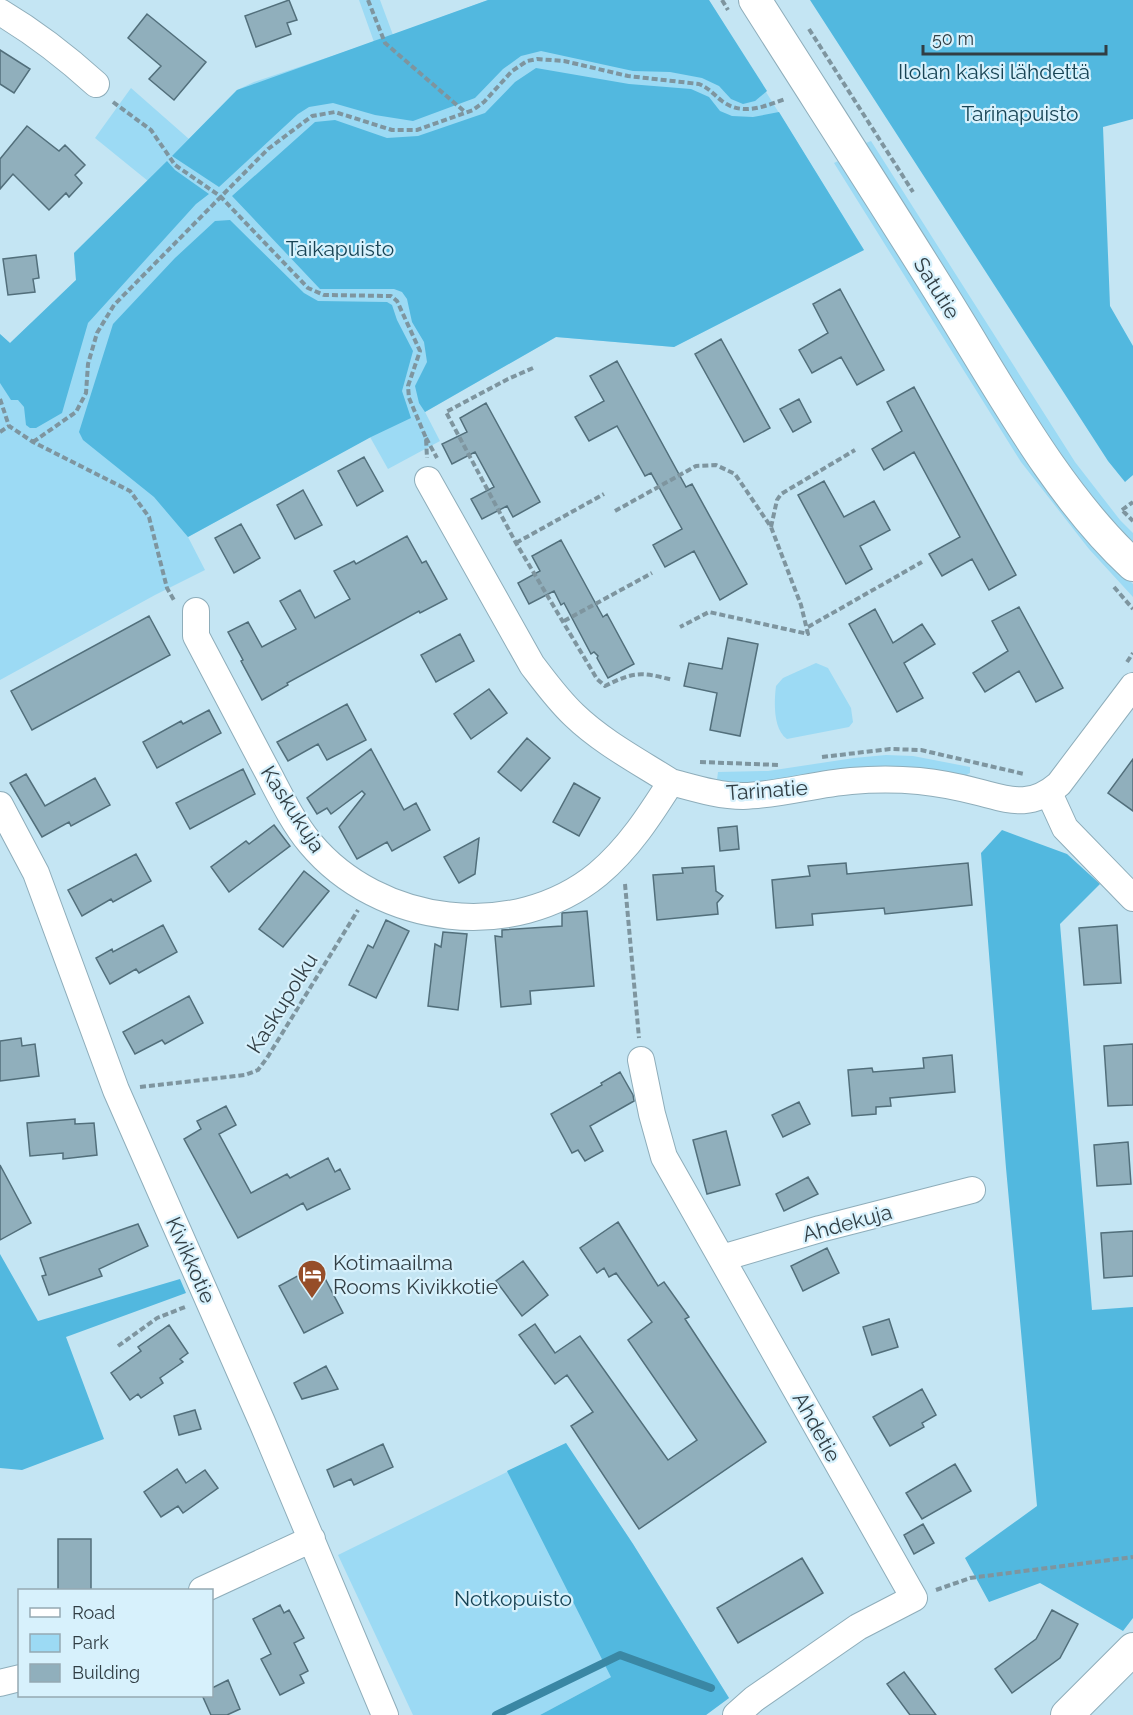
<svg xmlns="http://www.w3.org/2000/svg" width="1133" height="1715" viewBox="0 0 1133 1715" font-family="Raleway,sans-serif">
  <rect width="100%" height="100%" fill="#c4e5f3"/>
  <!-- green -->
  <path fill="#9cdaf4" d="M 359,0 L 380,0 L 393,35 L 488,0 L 709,0 L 864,250 L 674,347 L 556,337 L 425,412 L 440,441 L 388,469 L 370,437 L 188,537 L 205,570 L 155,595 L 0,680 L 0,334 L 10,343 L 76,280 L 74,253 L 148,181 L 95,138 L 131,88 L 189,139 L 237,90 L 254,82 L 374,42 Z
    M 871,141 L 1075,462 L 1120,520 L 1133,533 L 1133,546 L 1087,492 L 1040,424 L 882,173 L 866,143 Z
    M 838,161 L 865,198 L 1104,555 L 1133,584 L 1133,597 L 1089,549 L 1021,462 L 834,163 Z
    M 816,663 L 828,668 L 851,708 L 853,722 L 849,727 L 787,739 C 773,729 774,702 776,686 L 783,678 Z
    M 886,755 L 913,756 L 970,767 L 970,773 L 962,777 L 890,766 L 843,769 L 774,781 L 744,783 L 717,780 L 718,772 L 768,771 L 854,758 Z
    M 566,1443 L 633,1544 L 729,1698 L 706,1715 L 611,1677 L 540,1715 L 413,1715 L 338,1555 Z"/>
  <!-- forest -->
  <path fill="#52b8df" d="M 488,0 L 709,0 L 767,91 L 755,101 L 743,104 L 731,99 L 719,86 L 702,78 L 670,72 L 633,71 L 541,51 L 521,56 L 503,69 L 475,98 L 413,121 L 375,115 L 333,103 L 309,107 L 298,114 L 219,187 L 172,156 L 237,90 Z
    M 810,0 L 1133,0 L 1133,119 L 1103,127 L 1110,306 L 1133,346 L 1133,475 L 1125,482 L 1108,461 Z
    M 536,68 L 629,84 L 691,89 L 709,97 L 720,111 L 732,116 L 753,117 L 779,112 L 864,250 L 674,347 L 556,337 L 425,412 L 419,403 L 415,386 L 427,362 L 424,342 L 412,322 L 407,299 L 402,292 L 394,289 L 320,289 L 232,196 L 315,122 L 335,120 L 387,138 L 418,136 L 485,113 L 515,82 Z
    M 167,161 L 175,170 L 209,194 L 196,204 L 88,323 L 62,413 L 36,428 L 30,428 L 26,425 L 24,407 L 18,400 L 11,400 L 0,383 L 0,334 L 10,343 L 76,280 L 74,253 Z
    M 230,220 L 304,293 L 318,301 L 387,302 L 392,305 L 397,320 L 413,351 L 402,391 L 411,418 L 371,437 L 188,537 L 154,497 L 83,440 L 79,432 L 113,324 L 175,258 L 215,221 Z
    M 1002,830 L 1067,854 L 1100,884 L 1060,924 L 1092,1310 L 1133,1307 L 1133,1618 L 1123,1631 L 1040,1583 L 989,1602 L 965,1558 L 1037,1506 L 1006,1168 L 981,853 Z
    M 0,1254 L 38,1321 L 180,1279 L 186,1293 L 66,1337 L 104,1439 L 22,1470 L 0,1468 Z
    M 566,1443 L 633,1544 L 729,1698 L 706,1715 L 540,1715 L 611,1677 L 507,1471 Z"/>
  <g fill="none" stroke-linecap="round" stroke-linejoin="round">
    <!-- stream -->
    <path stroke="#3a87a4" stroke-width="8" d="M 496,1715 L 620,1655 L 711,1688"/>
  </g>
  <!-- building -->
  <path fill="#90afbc" stroke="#526f7b" stroke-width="1.5" d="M 289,0 L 297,20 L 287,23 L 291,34 L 256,47 L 245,16 Z
    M 147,14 L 206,62 L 174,100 L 149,79 L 161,66 L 128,38 Z
    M 0,50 L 30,69 L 14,93 L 0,84 Z
    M 27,126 L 59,151 L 65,145 L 85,165 L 75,175 L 82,183 L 69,197 L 66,193 L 49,210 L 13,174 L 0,189 L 0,159 Z
    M 36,255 L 39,278 L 33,279 L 35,292 L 8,295 L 3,259 Z
    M 840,289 L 884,370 L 857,385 L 841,357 L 812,373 L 799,350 L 828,333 L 813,304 Z
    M 721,339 L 770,428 L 744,442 L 695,354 Z
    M 617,361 L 686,487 L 692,484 L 747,584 L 720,600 L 694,551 L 665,567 L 653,545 L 682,529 L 651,473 L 645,476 L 617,426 L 589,441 L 575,417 L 604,401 L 590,376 Z
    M 914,387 L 1016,575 L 989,590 L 972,559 L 942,576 L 929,554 L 960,537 L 914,452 L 884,470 L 872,449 L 902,431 L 887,402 Z
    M 799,399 L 811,422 L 793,432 L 780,409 Z
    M 486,403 L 540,502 L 513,517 L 507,506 L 482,519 L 471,499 L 494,487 L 475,452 L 452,464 L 442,444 L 467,432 L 460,418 Z
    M 364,457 L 383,491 L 357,506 L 338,471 Z
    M 824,481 L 844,517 L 874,501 L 890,530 L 860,546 L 872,569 L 846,584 L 798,495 Z
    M 303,490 L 322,525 L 295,539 L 277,505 Z
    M 241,524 L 260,558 L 234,573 L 215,538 Z
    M 407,536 L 422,563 L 426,561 L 447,599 L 420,613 L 419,611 L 287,683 L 288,685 L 262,700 L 241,661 L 243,660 L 228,632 L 248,622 L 262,647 L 296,629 L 280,601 L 300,590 L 315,618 L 350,599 L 334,571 L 354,561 L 356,564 Z
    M 561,540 L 603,617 L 607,614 L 634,664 L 608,678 L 597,658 L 598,656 L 594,652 L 591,654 L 564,603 L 561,605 L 554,591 L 529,604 L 518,583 L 540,571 L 532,556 Z
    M 1019,607 L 1063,688 L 1036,702 L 1019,671 L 985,692 L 973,673 L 1008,651 L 992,621 Z
    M 875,609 L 893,643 L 922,624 L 935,644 L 904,663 L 923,698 L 897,712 L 849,624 Z
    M 149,616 L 170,655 L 32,730 L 11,691 Z
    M 460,634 L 474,661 L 436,682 L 421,655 Z
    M 728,638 L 758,644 L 740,736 L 710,730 L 717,693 L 684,686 L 689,663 L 722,669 Z
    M 489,689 L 507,713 L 471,739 L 454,714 Z
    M 347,704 L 366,740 L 327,760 L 318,744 L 288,761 L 277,742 Z
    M 209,710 L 221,733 L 157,768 L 143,742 L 181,721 L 183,724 Z
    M 527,738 L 550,758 L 521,791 L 498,772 Z
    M 371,749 L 404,810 L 416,803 L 430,830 L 392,851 L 387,842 L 357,859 L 339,827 L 365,794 L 362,791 L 331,814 L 327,808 L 317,814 L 307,798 Z
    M 1133,759 L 1133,811 L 1108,793 Z
    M 243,769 L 255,794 L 190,829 L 176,803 Z
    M 26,774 L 45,806 L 95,778 L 110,805 L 71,826 L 69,822 L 42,837 L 10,783 Z
    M 574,783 L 600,798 L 579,836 L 553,822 Z
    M 274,825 L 290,846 L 229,892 L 211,867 L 246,841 L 249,844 Z
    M 737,826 L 739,849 L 720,851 L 718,828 Z
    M 479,838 L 475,874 L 459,883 L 444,857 Z
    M 136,854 L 151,881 L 113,902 L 111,899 L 82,916 L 68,890 Z
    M 846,863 L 847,874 L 968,863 L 972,905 L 885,914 L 884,908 L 812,914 L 813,925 L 776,928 L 772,880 L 810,876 L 808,866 Z
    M 714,866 L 716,891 L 723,896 L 717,903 L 718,914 L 657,920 L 653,875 L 683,873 L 682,868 Z
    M 304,871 L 329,891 L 283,947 L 259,929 Z
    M 587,911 L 594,986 L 530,991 L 531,1004 L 501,1007 L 495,936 L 502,937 L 502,930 L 562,926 L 562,913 Z
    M 386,920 L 409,931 L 376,998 L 349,985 L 368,945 L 373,948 Z
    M 163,925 L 177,952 L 139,973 L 136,969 L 110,984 L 96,958 L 112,949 L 113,952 Z
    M 1117,925 L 1121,983 L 1084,985 L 1079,928 Z
    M 443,932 L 467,934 L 458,1010 L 428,1006 L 435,944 L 441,947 Z
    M 189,996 L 203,1023 L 165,1044 L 162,1040 L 135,1054 L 123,1032 Z
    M 21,1038 L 22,1046 L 35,1044 L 39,1076 L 0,1081 L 0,1041 Z
    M 1133,1044 L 1133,1105 L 1108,1106 L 1104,1046 Z
    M 952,1055 L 955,1092 L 890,1098 L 891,1106 L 876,1107 L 876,1114 L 852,1116 L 848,1070 L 872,1068 L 873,1072 L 924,1068 L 923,1058 Z
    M 620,1072 L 633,1095 L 634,1101 L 590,1126 L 603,1151 L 585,1161 L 578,1150 L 572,1153 L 551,1114 L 602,1085 L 601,1083 Z
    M 799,1102 L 810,1124 L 783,1137 L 772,1115 Z
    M 226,1106 L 236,1125 L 219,1134 L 251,1193 L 287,1174 L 290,1178 L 328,1158 L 335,1172 L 340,1169 L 350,1189 L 307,1210 L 303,1203 L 238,1238 L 184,1139 L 201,1129 L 197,1121 Z
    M 75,1119 L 75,1124 L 94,1123 L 97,1155 L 63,1159 L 63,1153 L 30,1156 L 27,1123 Z
    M 726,1131 L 740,1185 L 707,1194 L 693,1140 Z
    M 1128,1142 L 1131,1184 L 1097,1186 L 1094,1145 Z
    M 0,1165 L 31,1223 L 0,1240 Z
    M 808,1177 L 818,1194 L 784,1211 L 776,1194 Z
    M 618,1222 L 658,1286 L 664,1282 L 689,1317 L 685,1319 L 766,1442 L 639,1529 L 571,1426 L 593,1412 L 567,1375 L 555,1384 L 519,1335 L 535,1324 L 555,1353 L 580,1336 L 668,1460 L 697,1440 L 628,1340 L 652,1322 L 616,1273 L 609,1277 L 604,1268 L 597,1273 L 580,1248 Z
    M 138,1224 L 148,1246 L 99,1269 L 102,1276 L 49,1295 L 42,1276 L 46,1275 L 40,1258 Z
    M 1133,1231 L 1133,1276 L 1104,1278 L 1101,1233 Z
    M 827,1248 L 839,1273 L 803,1291 L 791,1266 Z
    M 523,1261 L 548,1295 L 522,1316 L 496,1281 Z
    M 318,1265 L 343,1313 L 304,1333 L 279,1286 Z
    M 889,1319 L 898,1347 L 872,1355 L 863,1327 Z
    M 169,1325 L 188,1353 L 180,1359 L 183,1362 L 160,1378 L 163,1383 L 141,1398 L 138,1394 L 130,1400 L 111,1373 L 141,1351 L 138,1347 Z
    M 326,1366 L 338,1389 L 302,1399 L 294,1383 Z
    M 922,1389 L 936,1415 L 922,1423 L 924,1427 L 890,1446 L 873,1417 Z
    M 195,1410 L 201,1429 L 179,1435 L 174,1416 Z
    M 383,1444 L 393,1467 L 354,1485 L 351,1479 L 334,1487 L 327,1470 Z
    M 955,1464 L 971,1491 L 922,1519 L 906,1493 Z
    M 177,1469 L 186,1483 L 205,1470 L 218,1488 L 183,1513 L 178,1506 L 161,1517 L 144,1492 Z
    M 923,1524 L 934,1543 L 914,1554 L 904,1535 Z
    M 58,1539 L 91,1539 L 91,1590 L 58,1590 Z
    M 802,1558 L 823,1593 L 738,1643 L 717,1608 Z
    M 280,1605 L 284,1613 L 289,1610 L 304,1638 L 294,1643 L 308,1671 L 300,1675 L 304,1683 L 280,1695 L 261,1659 L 271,1654 L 253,1619 Z
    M 1052,1610 L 1078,1624 L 1060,1658 L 1012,1693 L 995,1669 L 1036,1639 Z
    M 904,1672 L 936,1715 L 910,1715 L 887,1684 Z
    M 228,1680 L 240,1709 L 227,1715 L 211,1715 L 202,1695 L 212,1695 L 212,1688 Z"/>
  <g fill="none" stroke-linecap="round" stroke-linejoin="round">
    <!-- minor casing -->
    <g stroke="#8eadba" stroke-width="28">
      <path id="minor" d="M 0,12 C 37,34 64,55 96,84
        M 428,480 L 532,665 C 545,682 558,700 574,715 C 602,742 638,761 671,782 C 694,788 719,796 743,796 C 779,795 815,784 851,781 C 874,779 897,779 919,781 C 939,783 959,787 978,792 C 1010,800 1030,809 1059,784 L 1133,686
        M 196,611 L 196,636 C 219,679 241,722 264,765 C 278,791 291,820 310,843 C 379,926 514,943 598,874 C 629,848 650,815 671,782
        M 1049,793 L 1065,828 L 1133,898
        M 0,805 L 36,873 L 116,1090 L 262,1422 L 385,1715
        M 641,1060 L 652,1114 L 664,1157 L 914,1598 L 858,1627 L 754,1699 L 736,1715
        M 722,1258 L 820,1229 L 972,1190
        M 202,1590 L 312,1539
        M 0,1683 L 20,1678"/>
    </g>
    <!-- tertiary casing -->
    <g stroke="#8eadba" stroke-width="34">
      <path id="tertiary" d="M 755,0 C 819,101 884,201 947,303 C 1001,390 1058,496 1133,565
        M 1067,1715 L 1133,1649"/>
    </g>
    <!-- path -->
    <path stroke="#7e959f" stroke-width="4" stroke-dasharray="6 3" stroke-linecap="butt" d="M 368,0 L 385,43 L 465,112
      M 722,0 L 728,10
      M 809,29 L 913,192
      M 113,102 L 151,130 L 175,165 L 220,196 L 308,288 L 324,295 L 391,296 L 397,301 L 420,351 L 408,386 L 409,398 L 426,438 L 427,458
      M 533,368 L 508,379 L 446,412 L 516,543 L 597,679 L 605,686 C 635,671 641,672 673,680
      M 0,399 L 9,426 L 33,442 L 130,491 L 149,517 L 167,588 L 175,602
      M 0,432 L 9,426
      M 426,438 L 437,458
      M 33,442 L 76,412 L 86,393 L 88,364 L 97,333 L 114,305 L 268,149 L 312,116 L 335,112 L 392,130 L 417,130 L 473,110 L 484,102 L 512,71 L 527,61 L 537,59 L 564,61 L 628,76 L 699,84 C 709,88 713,94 722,101 C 742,116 763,107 785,99
      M 1122,510 L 1133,502
      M 615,511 L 696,466 L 716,465 L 735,474 L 771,527 L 801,605 L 808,634 L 709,612 L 680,627
      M 1123,511 L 1133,521
      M 771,527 L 777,500 L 781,494 L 855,450
      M 516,543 L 604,494
      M 1114,587 L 1133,609
      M 564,621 L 652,573
      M 808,627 L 922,562
      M 1127,662 L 1133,653
      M 822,757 L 890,749 L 921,750 L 1024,774
      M 700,762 L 779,765
      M 625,884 L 639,1038
      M 140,1087 L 245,1075 L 258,1070 L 267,1058 L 358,910
      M 118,1346 L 157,1318 L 185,1307
      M 936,1590 L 970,1578 L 1133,1557"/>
    <!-- minor -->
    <use href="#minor" stroke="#fff" stroke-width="26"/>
    <!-- tertiary -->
    <use href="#tertiary" stroke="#fff" stroke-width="32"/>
  </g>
  <!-- icons -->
  <defs>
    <g id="hotel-pin" transform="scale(1.5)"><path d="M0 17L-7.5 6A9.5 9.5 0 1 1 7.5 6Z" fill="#964e29" stroke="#d7f1fc"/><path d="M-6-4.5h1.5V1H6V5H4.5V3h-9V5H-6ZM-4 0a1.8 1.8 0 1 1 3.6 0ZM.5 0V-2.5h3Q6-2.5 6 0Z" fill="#fff"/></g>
  </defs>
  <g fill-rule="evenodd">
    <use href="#hotel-pin" x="312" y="1274"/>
  </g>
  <g text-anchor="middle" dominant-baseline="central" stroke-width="4.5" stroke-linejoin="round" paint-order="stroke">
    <!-- park labels -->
    <g font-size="21" fill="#184455" stroke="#d7f1fc">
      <text x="994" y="71">Ilolan kaksi lähdettä</text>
      <text x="1020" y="113">Tarinapuisto</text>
      <text x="340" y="248">Taikapuisto</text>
      <text x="513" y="1598">Notkopuisto</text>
    </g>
    <!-- street labels -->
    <g font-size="21" fill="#313e44" stroke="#d7f1fc">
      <text transform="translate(937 288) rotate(58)">Satutie</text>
      <text transform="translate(767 790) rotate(-4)">Tarinatie</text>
      <text transform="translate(293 809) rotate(57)">Kaskukuja</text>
      <text transform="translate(282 1003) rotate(-58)">Kaskupolku</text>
      <text transform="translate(847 1223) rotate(-15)">Ahdekuja</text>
      <text transform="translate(191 1260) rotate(66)">Kivikkotie</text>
      <text transform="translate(817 1427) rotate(61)">Ahdetie</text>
    </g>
    <!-- poi labels -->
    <g font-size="21" fill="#313e44" stroke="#d7f1fc" text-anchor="start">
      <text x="333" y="1262">Kotimaailma<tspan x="333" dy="24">Rooms Kivikkotie</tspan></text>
    </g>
  </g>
  <!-- legend -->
  <rect x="18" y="1589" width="195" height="108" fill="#d7f1fc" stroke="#95a9b2" stroke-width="1.5"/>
  <rect x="30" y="1608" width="30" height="9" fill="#ffffff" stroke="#95a9b2" stroke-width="1.5"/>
  <text x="72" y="1619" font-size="18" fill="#313e44">Road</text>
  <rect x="30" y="1634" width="30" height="18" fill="#9cdaf4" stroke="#95a9b2" stroke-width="1.5"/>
  <text x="72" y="1649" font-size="18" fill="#313e44">Park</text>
  <rect x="30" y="1664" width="30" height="18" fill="#90afbc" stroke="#95a9b2" stroke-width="1.5"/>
  <text x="72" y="1679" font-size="18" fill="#313e44">Building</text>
  <!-- scale -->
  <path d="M923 45v9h183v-9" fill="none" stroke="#313e44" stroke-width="3"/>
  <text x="932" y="45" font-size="18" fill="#313e44" stroke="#d7f1fc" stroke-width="4.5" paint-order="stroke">50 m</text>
</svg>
